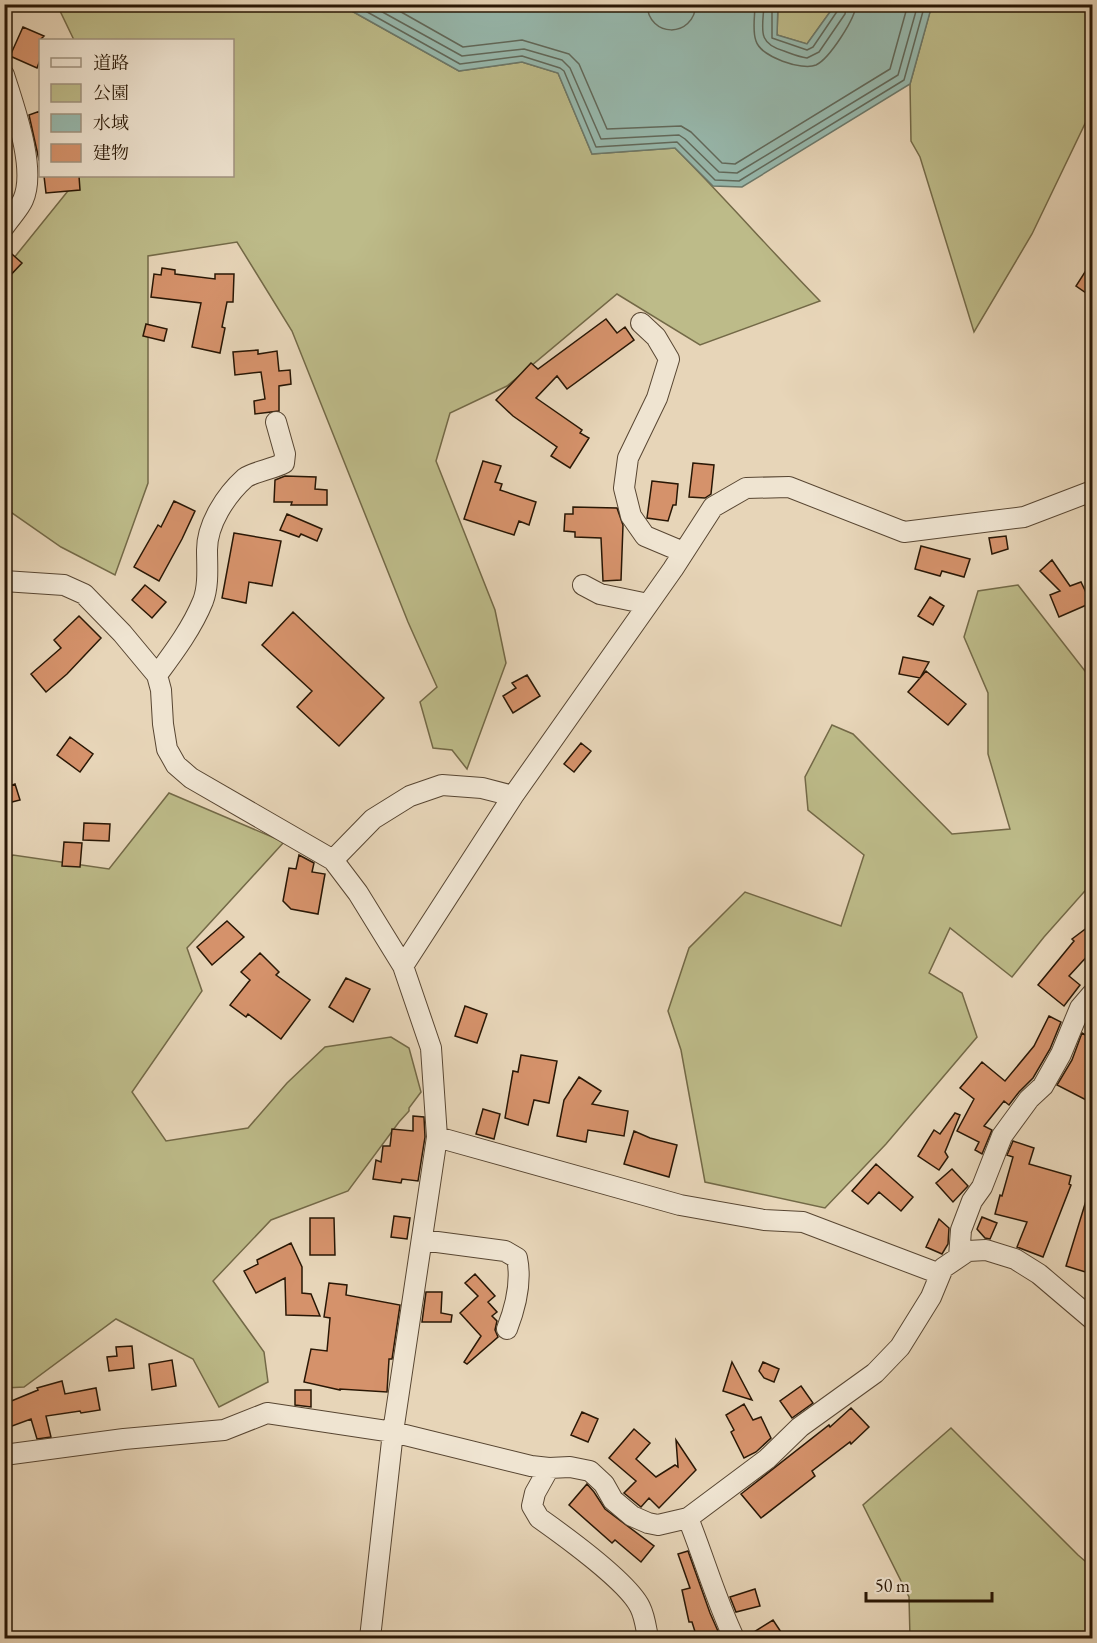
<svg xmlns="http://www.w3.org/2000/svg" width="1097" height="1643" viewBox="0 0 1097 1643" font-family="'EB Garamond','Noto Serif JP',serif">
  <rect width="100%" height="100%" fill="#e7d5b8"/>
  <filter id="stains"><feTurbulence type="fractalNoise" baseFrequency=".00333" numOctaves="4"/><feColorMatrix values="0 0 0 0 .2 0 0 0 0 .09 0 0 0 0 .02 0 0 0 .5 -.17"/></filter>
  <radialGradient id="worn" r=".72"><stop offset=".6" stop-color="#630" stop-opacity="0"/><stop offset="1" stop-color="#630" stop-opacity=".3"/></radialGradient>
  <!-- green -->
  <path fill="#bdbb89" stroke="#736947" stroke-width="1.5" d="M 932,4 L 1092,5 L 1092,109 L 1032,234 L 974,332 L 920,157 L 911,141 L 910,84 Z
    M 41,5 L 341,5 L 459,71 L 522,62 L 558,73 L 592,154 L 675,148 C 725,198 771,251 820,301 L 700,345 L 617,294 L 507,386 L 450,413 L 436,461 L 495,610 L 506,663 L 467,769 L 452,750 L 433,748 L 420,702 L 437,687 L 408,622 L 292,331 L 237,242 L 148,256 L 148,483 L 115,575 L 61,547 L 5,508 L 5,269 L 80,176 L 232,176 L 232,40 L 74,40 L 59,9 Z
    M 778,5 L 835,5 L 807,44 L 777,35 Z
    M 1018,585 L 1092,680 L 1092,883 L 1044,937 L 1012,977 L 950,928 L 929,973 L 962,993 L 977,1037 L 886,1144 L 825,1208 L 705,1182 L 681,1050 L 668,1011 L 689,948 L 745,892 L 841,926 L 864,855 L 808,810 L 805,777 L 832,725 L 853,734 L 952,834 L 1010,829 L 988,754 L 988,693 L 964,637 L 978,591 Z
    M 169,793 L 284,842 L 187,948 L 202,991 L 132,1092 L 166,1141 L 248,1128 L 287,1083 L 325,1047 L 391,1037 L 409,1048 L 421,1092 L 409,1108 L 409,1111 L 399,1122 L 348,1191 L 271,1220 L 213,1281 L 264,1352 L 268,1382 L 219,1407 L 193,1359 L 116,1319 L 24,1387 L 5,1388 L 5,862 L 13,855 L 109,869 Z
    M 951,1428 L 1078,1555 L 1092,1567 L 1092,1638 L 910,1638 L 909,1597 L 863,1505 Z"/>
  <!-- water -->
  <path fill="#97b9ae" stroke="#6b786a" stroke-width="1.5" d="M 664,5 L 672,8 L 674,4 L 778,5 L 777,35 L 807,44 L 835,5 L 932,5 L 910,84 L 742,187 L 713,186 L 675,148 L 592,154 L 558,73 L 522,62 L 459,71 L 341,5 Z"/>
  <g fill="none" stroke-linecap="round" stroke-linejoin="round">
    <!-- shore -->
    <path stroke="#60685a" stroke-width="1.5" d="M 353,4 L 460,64 L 522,56 L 560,68 L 564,71 L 596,147 L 677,142 L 715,180 L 739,181 L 904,80 L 925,4
      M 368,4 L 462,56 L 524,49 L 562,60 L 570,68 L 601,139 L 679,135 L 685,139 L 719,172 L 737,173 L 898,75 L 918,4
      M 387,4 L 463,47 L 522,40 L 569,54 L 579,64 L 607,129 L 681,126 L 691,132 L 722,163 L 735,164 L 890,69 L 908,4
      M 647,4 C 648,38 694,39 696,4
      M 755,4 C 755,16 752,31 756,41 C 761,57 802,71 816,65 C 829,59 856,18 856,4
      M 764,4 C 763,29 756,43 784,51 C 792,54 799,57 807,58 L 819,52 L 845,14 L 847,4
      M 772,4 L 772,38 L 807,50 L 813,47 L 838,10 L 839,4"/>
  </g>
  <!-- building -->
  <path fill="#d5926b" stroke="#291705" stroke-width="1.5" d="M 23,27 L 44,36 L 40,40 L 40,60 L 37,68 L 10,56 Z
    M 40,111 L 40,160 L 39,160 L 29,115 Z
    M 44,176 L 79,176 L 80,190 L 46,193 Z
    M 4,247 L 22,263 L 4,282 Z
    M 1092,261 L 1092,297 L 1076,286 Z
    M 162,268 L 175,270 L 175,274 L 215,279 L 215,274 L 234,274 L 233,302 L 227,302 L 222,327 L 225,328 L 220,353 L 192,347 L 201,303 L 151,297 L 154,274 L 161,275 Z
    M 606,319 L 617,333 L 625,327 L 634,340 L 567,389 L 557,376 L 536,398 L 582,430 L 580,433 L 589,438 L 570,468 L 551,456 L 557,447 L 513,416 L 496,400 L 531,363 L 538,369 Z
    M 146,324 L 167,329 L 164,341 L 143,336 Z
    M 258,350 L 258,354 L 277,351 L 279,371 L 290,370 L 291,384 L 279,386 L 279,411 L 255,414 L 254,401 L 265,399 L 261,372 L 235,375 L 233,352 Z
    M 483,461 L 501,466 L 495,482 L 502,484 L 500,490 L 536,502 L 529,525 L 519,521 L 514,535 L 464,519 Z
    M 693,463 L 714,465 L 711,494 L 705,498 L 689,497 Z
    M 285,476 L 316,477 L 315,489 L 327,490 L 327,505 L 291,505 L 292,502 L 274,502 L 275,480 Z
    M 652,481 L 678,484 L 676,505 L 673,505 L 668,521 L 647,518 Z
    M 174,501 L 195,511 L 182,539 L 159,581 L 134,567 L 158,525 L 161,527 Z
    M 573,507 L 617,508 L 623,525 L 621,580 L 603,581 L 601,538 L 575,537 L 575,532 L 564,531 L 565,514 L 573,514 Z
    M 287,514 L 322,529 L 317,541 L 301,534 L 299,537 L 280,530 Z
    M 234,533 L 281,541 L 272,586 L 249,582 L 246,603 L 222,598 Z
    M 1006,536 L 1008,549 L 992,554 L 989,538 Z
    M 921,546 L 970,559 L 964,577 L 942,571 L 940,576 L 915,569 Z
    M 1052,560 L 1070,586 L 1081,582 L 1091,603 L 1059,617 L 1050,595 L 1060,591 L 1040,571 Z
    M 145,585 L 166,602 L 152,618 L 132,600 Z
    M 930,597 L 944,606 L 933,625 L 918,616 Z
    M 293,612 L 384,698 L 339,746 L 297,707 L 312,691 L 262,645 Z
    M 79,616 L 101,638 L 67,674 L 46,692 L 31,674 L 61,648 L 54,640 Z
    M 903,657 L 929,662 L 920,678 L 899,674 Z
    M 926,671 L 966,704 L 948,725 L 908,692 Z
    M 527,675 L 540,696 L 513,713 L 503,696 L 516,688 L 512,683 Z
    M 70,737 L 93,754 L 80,772 L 57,755 Z
    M 581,743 L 591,751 L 574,772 L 564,764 Z
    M 15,784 L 20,800 L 4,804 L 4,788 Z
    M 84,823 L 110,824 L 109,841 L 83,840 Z
    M 64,842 L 82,843 L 80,867 L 62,866 Z
    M 299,855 L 314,863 L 312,872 L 325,874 L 318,914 L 291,909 L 283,901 L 289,868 L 296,869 Z
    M 227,921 L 244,937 L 212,965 L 197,947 Z
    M 1092,924 L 1092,951 L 1069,976 L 1080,985 L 1064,1006 L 1038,985 L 1074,941 L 1072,939 Z
    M 260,953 L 279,972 L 276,975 L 310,1000 L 281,1039 L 248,1014 L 246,1017 L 230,1005 L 250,980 L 241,972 Z
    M 346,978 L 370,989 L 353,1022 L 329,1007 Z
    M 465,1006 L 487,1014 L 477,1043 L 455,1036 Z
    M 1049,1016 L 1061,1022 L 1050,1049 L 1033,1078 L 1019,1092 L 1009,1105 L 1004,1101 L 984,1126 L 992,1130 L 982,1154 L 975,1150 L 979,1142 L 957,1131 L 974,1099 L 960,1088 L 982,1062 L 1005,1081 L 1034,1046 Z
    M 1082,1033 L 1092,1039 L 1092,1103 L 1057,1085 L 1072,1060 Z
    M 521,1055 L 557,1061 L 549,1103 L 534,1100 L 528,1125 L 505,1118 L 513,1071 L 518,1072 Z
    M 579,1077 L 601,1091 L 592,1104 L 628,1111 L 624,1136 L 588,1130 L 586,1142 L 557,1136 L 564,1100 Z
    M 483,1109 L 500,1114 L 494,1139 L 476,1134 Z
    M 955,1113 L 960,1115 L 945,1152 L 948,1157 L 939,1170 L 918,1156 L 934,1130 L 940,1134 Z
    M 413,1116 L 424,1117 L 425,1137 L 418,1181 L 402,1179 L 401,1183 L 373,1179 L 376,1160 L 381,1162 L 383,1146 L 390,1146 L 392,1129 L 413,1131 Z
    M 634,1131 L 650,1138 L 677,1145 L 669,1177 L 624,1164 Z
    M 1013,1141 L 1034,1148 L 1029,1164 L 1071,1176 L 1069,1184 L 1071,1185 L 1043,1257 L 1017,1247 L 1027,1222 L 995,1214 L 1000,1195 L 1002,1196 L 1013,1157 L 1007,1155 Z
    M 876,1164 L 913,1197 L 901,1211 L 879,1192 L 868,1204 L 852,1191 Z
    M 952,1169 L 968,1186 L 953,1202 L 936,1183 Z
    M 1089,1191 L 1092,1191 L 1092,1274 L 1066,1266 Z
    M 394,1216 L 410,1218 L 407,1239 L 391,1237 Z
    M 982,1217 L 997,1223 L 990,1239 L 985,1238 L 977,1229 Z
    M 310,1218 L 334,1218 L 335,1255 L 310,1255 Z
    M 939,1219 L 949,1228 L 948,1244 L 942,1254 L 926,1247 Z
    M 291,1243 L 302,1267 L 302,1293 L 311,1294 L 320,1316 L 286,1315 L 285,1278 L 256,1293 L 244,1271 L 258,1264 L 257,1260 Z
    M 475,1274 L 495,1296 L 488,1302 L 497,1312 L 492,1316 L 497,1321 L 495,1330 L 498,1337 L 467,1364 L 464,1362 L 481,1336 L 460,1313 L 478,1296 L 465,1283 Z
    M 329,1283 L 347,1285 L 346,1295 L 400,1305 L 392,1359 L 389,1359 L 387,1392 L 340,1389 L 340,1390 L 304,1382 L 311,1349 L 327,1351 L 330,1318 L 324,1317 Z
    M 426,1292 L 442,1292 L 441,1313 L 452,1315 L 451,1322 L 422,1322 Z
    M 132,1346 L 134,1368 L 109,1371 L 107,1357 L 117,1356 L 116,1347 Z
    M 172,1360 L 176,1386 L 152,1390 L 149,1364 Z
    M 732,1362 L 752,1400 L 723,1391 Z
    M 763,1362 L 779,1369 L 774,1382 L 764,1378 L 759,1371 Z
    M 62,1381 L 65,1394 L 96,1388 L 100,1410 L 81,1413 L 80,1411 L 46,1416 L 51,1437 L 37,1439 L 31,1419 L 4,1429 L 4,1404 L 38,1390 L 37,1388 Z
    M 801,1386 L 813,1403 L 792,1418 L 780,1401 Z
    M 295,1390 L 311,1390 L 311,1407 L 295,1405 Z
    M 744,1404 L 753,1420 L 761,1417 L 771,1438 L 756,1452 L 744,1458 L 731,1432 L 734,1430 L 726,1415 Z
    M 851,1408 L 869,1427 L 851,1444 L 850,1442 L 812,1471 L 815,1476 L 761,1518 L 741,1494 L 829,1425 L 830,1427 Z
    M 582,1412 L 598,1419 L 588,1442 L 571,1435 Z
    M 634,1429 L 650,1443 L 636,1459 L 656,1477 L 675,1465 L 678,1467 L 676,1440 L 696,1470 L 659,1508 L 649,1498 L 641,1507 L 624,1493 L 636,1481 L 609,1458 Z
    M 587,1484 L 594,1492 L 605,1509 L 654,1546 L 641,1562 L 615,1540 L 612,1543 L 569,1505 Z
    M 688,1551 L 710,1613 L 721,1638 L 697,1638 L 692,1622 L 689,1622 L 682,1590 L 690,1588 L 678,1554 Z
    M 755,1589 L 760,1606 L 736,1612 L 730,1597 Z
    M 773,1620 L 785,1638 L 746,1638 L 746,1637 Z"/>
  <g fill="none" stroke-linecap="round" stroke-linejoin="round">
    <!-- minor casing -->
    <g stroke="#584632" stroke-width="22">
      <path id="minor" d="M 4,75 C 14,107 37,169 23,200 C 19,209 10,218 4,227
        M 641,323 L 656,337 L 669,359 L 657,398 L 628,458 L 624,488 L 631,516 L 645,536 L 683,552
        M 4,581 L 64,585 L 84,594 L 122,633 L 157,675 L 161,690 L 163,724 L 167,749 L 176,765 L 191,778 L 333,860 L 358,893 L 403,966 L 431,1048 L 437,1137 L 393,1432 L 370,1638
        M 583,585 L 600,594 L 648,604
        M 157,675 C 174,652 192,628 203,601 C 209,585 207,566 207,550 C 207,524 226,495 245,478 C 253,472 273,469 284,463 L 285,454 L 276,422
        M 333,860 L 373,819 L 410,796 L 442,785 L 482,788 L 513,796
        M 403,966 L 513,796 L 673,569 L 713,507 L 746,488 L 789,487 L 904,532 L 1024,517 L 1092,491
        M 437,1137 L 680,1205 L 764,1220 L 803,1222 L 940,1274
        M 422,1240 L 505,1251 L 517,1258 C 522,1282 516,1306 507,1329
        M 959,1257 L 961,1230 L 972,1201 L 982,1187 L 1002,1136 L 1029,1099 L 1043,1086 L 1061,1054 L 1080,1008 L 1092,994
        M 4,1455 L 124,1439 L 224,1430 L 267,1413 L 393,1432 L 531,1466 L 549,1468 L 570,1467 L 590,1471 L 604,1484 L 613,1500 L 632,1516 L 648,1523 L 658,1525 L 688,1518 L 767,1459 L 800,1427 L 875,1373 L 900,1347 L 931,1297 L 943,1268 L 968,1251 L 986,1250 L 1015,1259 L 1039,1274 L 1092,1319
        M 549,1468 L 535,1493 L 532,1506 L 539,1518 C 563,1535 628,1582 640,1607 C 645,1617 646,1628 648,1638
        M 688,1518 C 704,1558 716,1600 734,1638"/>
    </g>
    <!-- minor -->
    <use href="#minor" stroke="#efe4d1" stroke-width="20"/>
  </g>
  <!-- margin -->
  <rect width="1097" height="1643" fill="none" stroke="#e7d5b8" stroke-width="24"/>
  <rect x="6" y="6" width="1085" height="1631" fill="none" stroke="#291705" stroke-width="3"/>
  <rect x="12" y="12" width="1073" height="1619" fill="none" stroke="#291705" stroke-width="1.5"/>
  <!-- legend -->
  <rect x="39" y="39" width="195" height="138" fill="#efe4d1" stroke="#a0927f" stroke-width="1.5"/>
  <rect x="51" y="58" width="30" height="9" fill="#efe4d1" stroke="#a0927f" stroke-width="1.5"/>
  <text x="93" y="69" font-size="18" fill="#291705">道路</text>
  <rect x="51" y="84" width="30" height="18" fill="#bdbb89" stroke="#a0927f" stroke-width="1.5"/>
  <text x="93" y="99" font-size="18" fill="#291705">公園</text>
  <rect x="51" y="114" width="30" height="18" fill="#97b9ae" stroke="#a0927f" stroke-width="1.5"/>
  <text x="93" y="129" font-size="18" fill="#291705">水域</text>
  <rect x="51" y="144" width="30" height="18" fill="#d5926b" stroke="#a0927f" stroke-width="1.5"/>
  <text x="93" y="159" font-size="18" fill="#291705">建物</text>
  <!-- scale -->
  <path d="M866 1592v9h126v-9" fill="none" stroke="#291705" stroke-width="3"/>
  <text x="875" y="1592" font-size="18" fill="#291705" stroke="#efe4d1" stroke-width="4.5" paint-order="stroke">50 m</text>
  <rect width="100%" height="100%" filter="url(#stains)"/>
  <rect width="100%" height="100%" fill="url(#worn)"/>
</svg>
